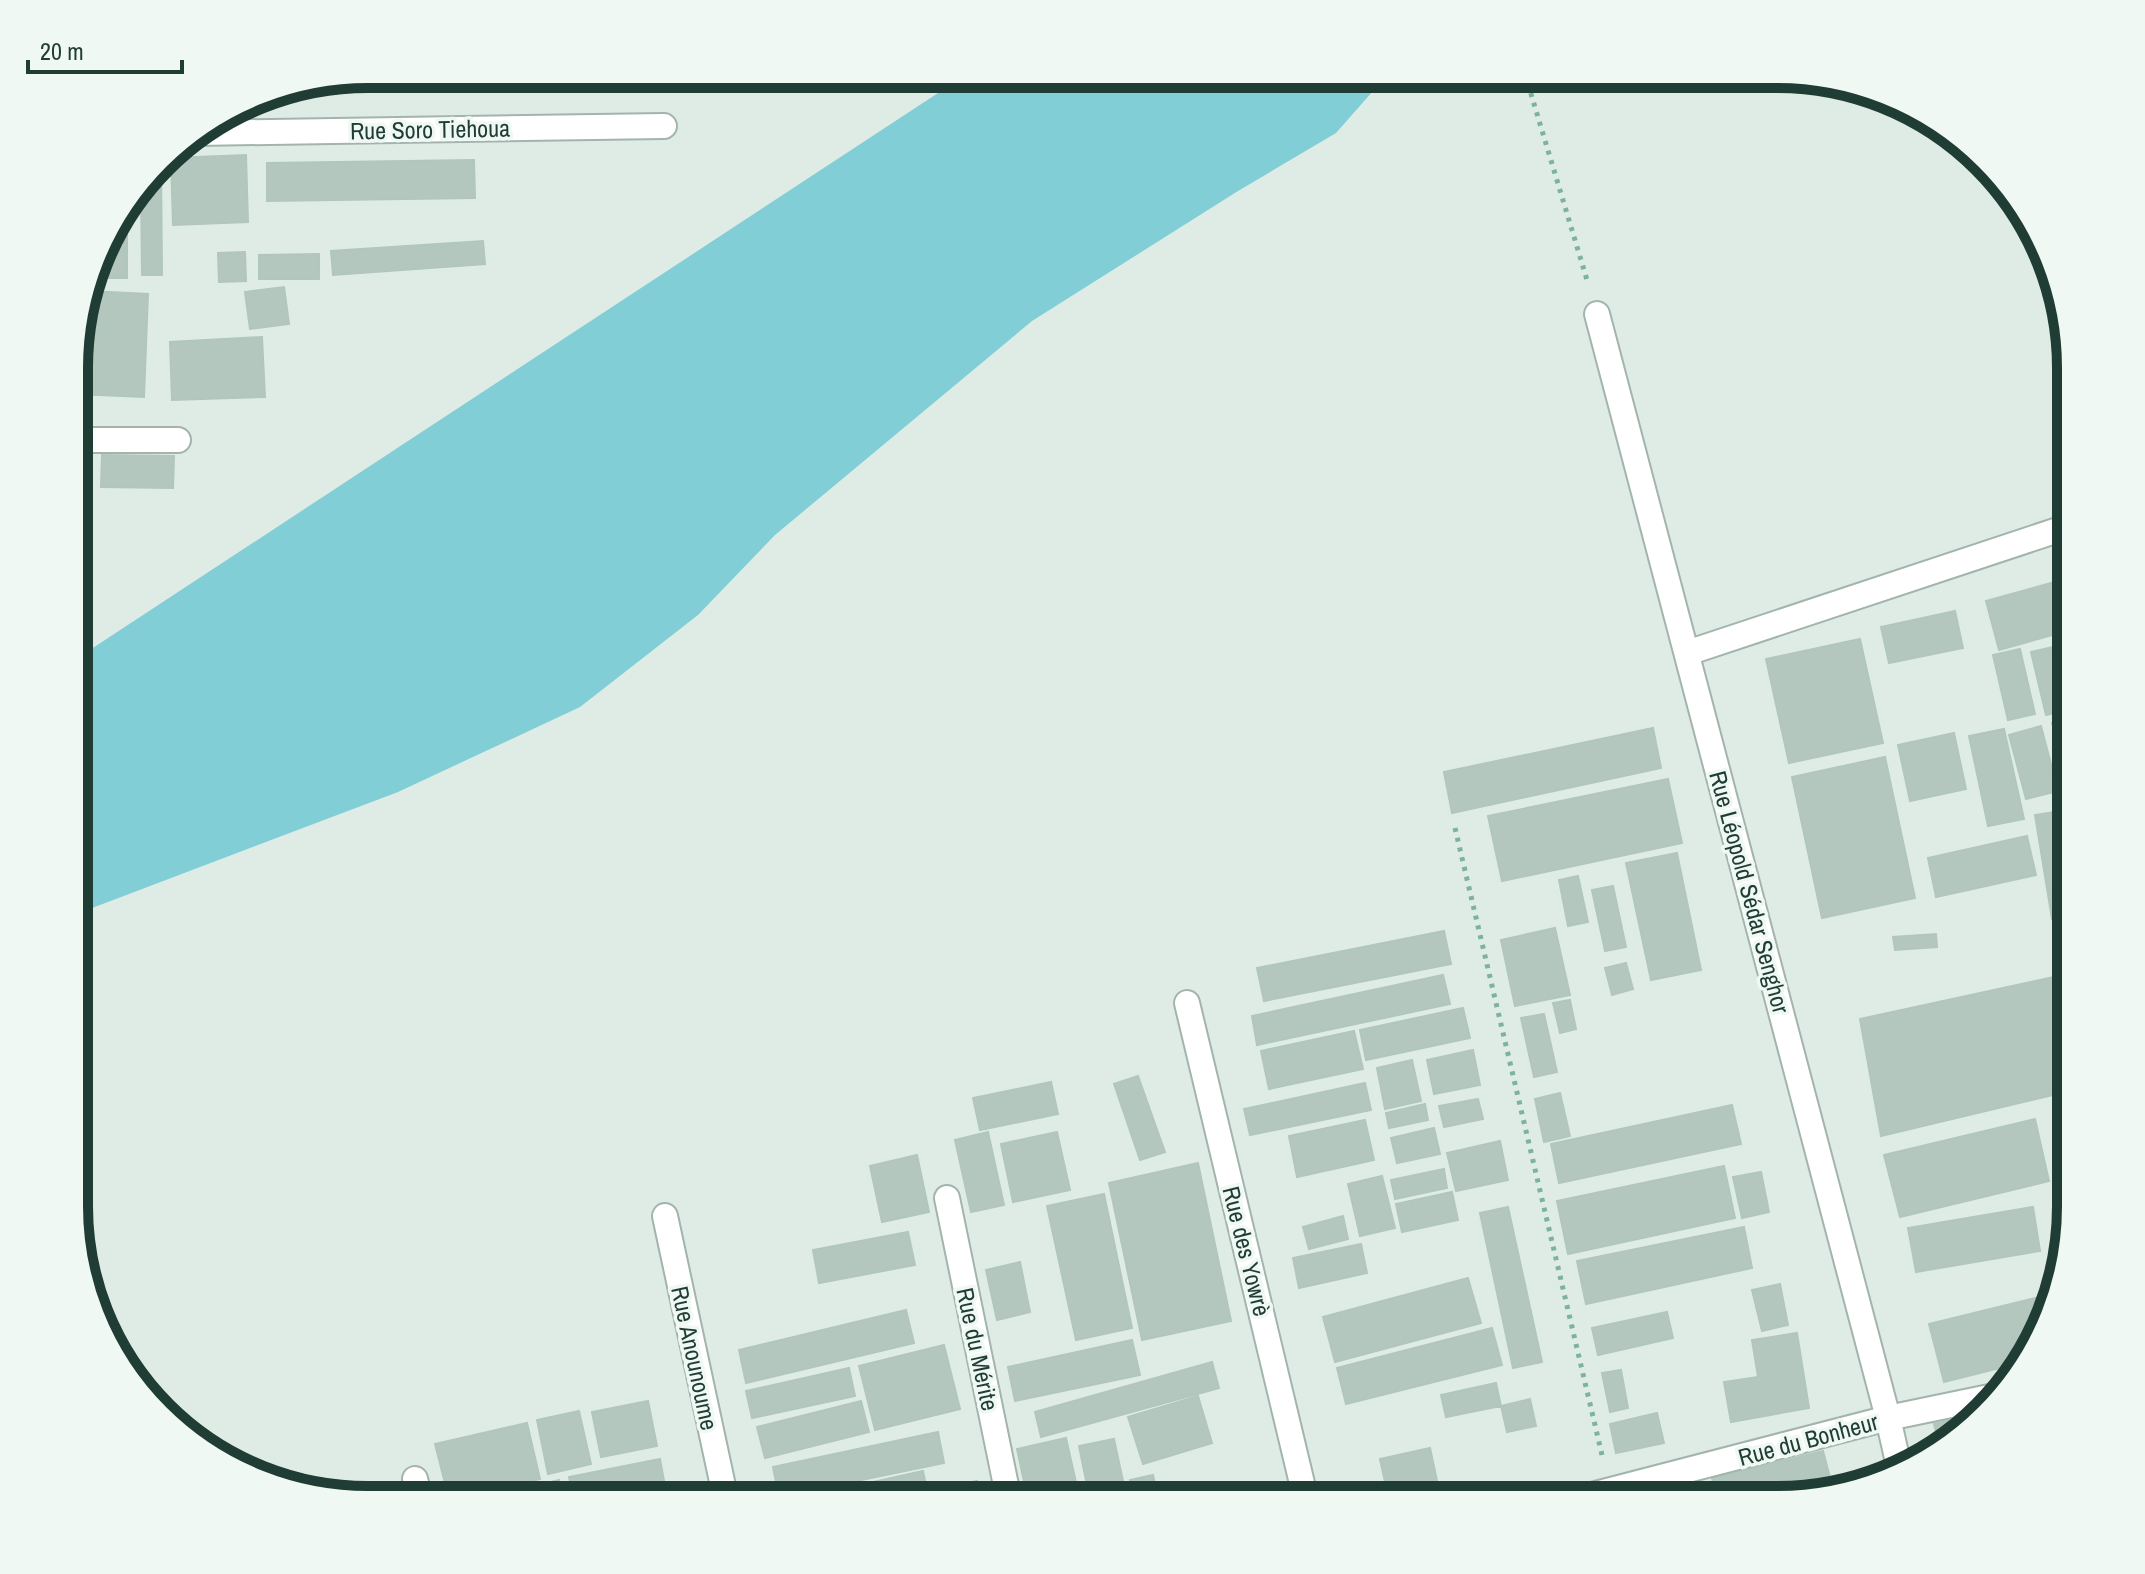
<svg xmlns="http://www.w3.org/2000/svg" width="2145" height="1574" viewBox="0 0 2145 1574" font-family="'Archivo Narrow',sans-serif">
  <rect width="100%" height="100%" fill="#dfece6"/>
  <!-- water -->
  <path fill="#81ced6" d="M 967,74 L 1388,74 L 1336,133 L 1238,191 L 1032,321 L 775,535 L 698,615 L 580,707 L 398,792 L 79,913 L 76,916 L 76,659 Z"/>
  <!-- building -->
  <path fill="#b4c7be" stroke="#b1c6bc" stroke-width="2" d="M 368,74 L 488,74 L 488,78 L 339,81 Z
    M 496,74 L 573,74 L 573,79 L 496,78 Z
    M 597,74 L 646,74 L 646,90 L 597,89 Z
    M 269,93 L 269,100 L 250,100 L 256,96 Z
    M 246,155 L 248,222 L 173,225 L 171,158 Z
    M 474,160 L 475,198 L 267,201 L 267,163 Z
    M 161,163 L 162,275 L 142,275 L 141,190 Z
    M 127,208 L 127,278 L 92,278 L 104,237 Z
    M 483,241 L 485,264 L 333,275 L 331,251 Z
    M 245,252 L 246,281 L 219,282 L 218,253 Z
    M 319,254 L 319,279 L 259,279 L 259,255 Z
    M 284,287 L 289,324 L 250,329 L 245,292 Z
    M 88,291 L 148,294 L 144,397 L 76,394 L 76,330 Z
    M 262,337 L 265,397 L 172,400 L 170,342 Z
    M 102,455 L 174,456 L 173,488 L 101,487 Z
    M 2058,581 L 2070,630 L 1999,650 L 1986,601 Z
    M 1955,611 L 1963,648 L 1889,663 L 1881,627 Z
    M 1860,639 L 1883,743 L 1789,763 L 1766,659 Z
    M 2070,643 L 2070,709 L 2046,715 L 2031,652 Z
    M 2020,649 L 2035,714 L 2008,720 L 1993,655 Z
    M 2070,718 L 2070,750 L 2060,753 L 2052,723 Z
    M 2041,726 L 2058,791 L 2026,799 L 2009,735 Z
    M 1653,728 L 1661,768 L 1452,813 L 1444,772 Z
    M 2004,729 L 2024,819 L 1988,826 L 1969,736 Z
    M 1954,733 L 1966,789 L 1910,801 L 1898,745 Z
    M 1885,757 L 1915,898 L 1822,918 L 1792,777 Z
    M 2070,767 L 2070,787 L 2068,787 L 2063,768 Z
    M 1668,779 L 1682,843 L 1502,881 L 1488,816 Z
    M 2070,791 L 2070,827 L 2063,792 Z
    M 2061,811 L 2070,865 L 2070,917 L 2052,919 L 2035,815 Z
    M 2027,836 L 2036,875 L 1936,897 L 1928,858 Z
    M 1677,853 L 1701,970 L 1651,980 L 1626,863 Z
    M 1578,876 L 1588,922 L 1568,926 L 1559,880 Z
    M 1613,886 L 1626,947 L 1605,951 L 1592,890 Z
    M 1555,928 L 1570,995 L 1515,1006 L 1501,940 Z
    M 1444,931 L 1451,964 L 1264,1001 L 1257,968 Z
    M 1936,934 L 1937,947 L 1895,950 L 1893,937 Z
    M 2070,945 L 2070,964 L 2057,965 L 2055,947 Z
    M 1626,963 L 1633,989 L 1612,995 L 1605,968 Z
    M 1443,975 L 1450,1004 L 1257,1045 L 1252,1016 Z
    M 2063,975 L 2070,1006 L 2070,1091 L 1881,1136 L 1860,1019 Z
    M 1570,1000 L 1576,1029 L 1560,1033 L 1553,1003 Z
    M 1463,1008 L 1470,1038 L 1366,1060 L 1360,1030 Z
    M 1544,1014 L 1557,1072 L 1534,1077 L 1521,1018 Z
    M 1354,1031 L 1363,1069 L 1269,1089 L 1261,1051 Z
    M 1473,1050 L 1480,1085 L 1434,1094 L 1427,1060 Z
    M 1412,1060 L 1421,1101 L 1385,1109 L 1377,1068 Z
    M 1138,1076 L 1165,1152 L 1140,1160 L 1114,1084 Z
    M 1051,1082 L 1058,1114 L 980,1130 L 973,1098 Z
    M 1365,1083 L 1371,1110 L 1250,1135 L 1244,1109 Z
    M 1560,1093 L 1570,1136 L 1544,1142 L 1535,1099 Z
    M 1478,1099 L 1483,1119 L 1444,1127 L 1439,1106 Z
    M 1425,1104 L 1428,1120 L 1389,1128 L 1386,1113 Z
    M 1732,1105 L 1741,1144 L 1559,1183 L 1551,1144 Z
    M 2070,1115 L 2070,1158 L 2062,1117 Z
    M 2035,1119 L 2049,1181 L 1900,1217 L 1884,1155 Z
    M 1365,1120 L 1374,1160 L 1297,1177 L 1289,1136 Z
    M 1434,1128 L 1440,1154 L 1397,1163 L 1391,1138 Z
    M 988,1132 L 1004,1205 L 971,1212 L 955,1140 Z
    M 1057,1132 L 1070,1190 L 1013,1202 L 1001,1144 Z
    M 1500,1141 L 1508,1180 L 1456,1191 L 1447,1153 Z
    M 917,1155 L 929,1212 L 882,1222 L 870,1166 Z
    M 1198,1163 L 1231,1321 L 1142,1340 L 1109,1183 Z
    M 1724,1166 L 1735,1218 L 1568,1254 L 1557,1201 Z
    M 1444,1169 L 1447,1188 L 1395,1199 L 1391,1180 Z
    M 1761,1172 L 1769,1212 L 1742,1218 L 1733,1177 Z
    M 1382,1176 L 1395,1228 L 1360,1236 L 1348,1184 Z
    M 1452,1192 L 1458,1220 L 1402,1232 L 1396,1204 Z
    M 1104,1194 L 1132,1328 L 1076,1340 L 1047,1206 Z
    M 2070,1194 L 2070,1225 L 2068,1235 L 2060,1237 L 2053,1198 Z
    M 1508,1207 L 1542,1362 L 1513,1368 L 1480,1213 Z
    M 2033,1207 L 2040,1251 L 1916,1272 L 1908,1228 Z
    M 1343,1216 L 1348,1239 L 1309,1249 L 1303,1227 Z
    M 1744,1227 L 1752,1268 L 1586,1304 L 1577,1261 Z
    M 908,1232 L 915,1265 L 819,1283 L 813,1250 Z
    M 1361,1244 L 1367,1273 L 1299,1288 L 1293,1258 Z
    M 1020,1262 L 1030,1312 L 997,1320 L 986,1270 Z
    M 1468,1278 L 1481,1323 L 1335,1362 L 1323,1317 Z
    M 1780,1284 L 1788,1325 L 1762,1331 L 1752,1290 Z
    M 2055,1293 L 2049,1318 L 2024,1362 L 1944,1382 L 1929,1324 Z
    M 906,1310 L 914,1343 L 746,1383 L 739,1350 Z
    M 1667,1312 L 1673,1338 L 1598,1355 L 1592,1328 Z
    M 1492,1328 L 1502,1365 L 1346,1404 L 1337,1368 Z
    M 1797,1333 L 1809,1408 L 1731,1422 L 1724,1382 L 1758,1377 L 1752,1340 Z
    M 1132,1340 L 1140,1375 L 1015,1401 L 1008,1367 Z
    M 944,1345 L 960,1409 L 875,1430 L 859,1366 Z
    M 1212,1362 L 1219,1388 L 1041,1437 L 1035,1412 Z
    M 849,1368 L 855,1396 L 752,1418 L 746,1391 Z
    M 1621,1370 L 1628,1408 L 1610,1412 L 1602,1373 Z
    M 1496,1383 L 1501,1406 L 1446,1417 L 1441,1395 Z
    M 1198,1396 L 1212,1443 L 1143,1464 L 1128,1417 Z
    M 1530,1399 L 1536,1426 L 1507,1432 L 1501,1406 Z
    M 648,1401 L 657,1446 L 601,1457 L 592,1412 Z
    M 861,1401 L 869,1432 L 765,1458 L 757,1427 Z
    M 579,1411 L 591,1464 L 548,1474 L 537,1420 Z
    M 1657,1413 L 1664,1443 L 1616,1453 L 1610,1424 Z
    M 1974,1415 L 1939,1444 L 1934,1424 Z
    M 527,1423 L 540,1479 L 449,1499 L 435,1444 Z
    M 938,1432 L 944,1463 L 779,1497 L 773,1467 Z
    M 1066,1438 L 1080,1500 L 1028,1500 L 1017,1449 Z
    M 1114,1439 L 1127,1500 L 1090,1500 L 1079,1446 Z
    M 1430,1448 L 1440,1495 L 1417,1500 L 1389,1500 L 1380,1459 Z
    M 1823,1451 L 1832,1485 L 1768,1500 L 1717,1500 L 1712,1478 Z
    M 660,1459 L 666,1492 L 629,1500 L 574,1499 L 569,1477 Z
    M 923,1471 L 929,1500 L 877,1500 L 873,1482 Z
    M 1153,1475 L 1158,1499 L 1134,1500 L 1130,1480 Z
    M 559,1480 L 564,1499 L 499,1499 L 498,1495 Z
    M 977,1481 L 981,1500 L 946,1500 L 944,1488 Z
    M 865,1484 L 869,1500 L 830,1500 L 829,1493 Z
    M 1704,1488 L 1708,1500 L 1666,1500 Z
    M 1240,1492 L 1242,1500 L 1208,1500 Z"/>
  <g fill="none" stroke-linecap="round" stroke-linejoin="round">
    <!-- minor casing -->
    <g stroke="#a2b4ad" stroke-width="28">
      <path id="minor" d="M 197,133 L 664,126
        M 1597,314 L 1888,1418 L 1900,1471
        M 76,440 L 178,440
        M 1687,653 L 2070,526
        M 1187,1003 L 1306,1500
        M 947,1198 L 1009,1500
        M 665,1216 L 726,1500
        M 415,1479 L 420,1499
        M 1572,1500 L 1888,1418 L 1999,1395"/>
    </g>
    <!-- path -->
    <path stroke="#7cb29f" stroke-width="5" stroke-dasharray="4 6" stroke-linecap="butt" d="M 1525,74 L 1587,280
      M 1455,828 L 1602,1455"/>
    <!-- minor -->
    <use href="#minor" stroke="#fff" stroke-width="24"/>
  </g>
  <g text-anchor="middle" dominant-baseline="central" stroke-width="7" stroke-linejoin="round" paint-order="stroke">
    <!-- street labels -->
    <g font-size="24" fill="#1f3d34" stroke="#f0f8f4">
      <text transform="translate(430 129) rotate(-1)">Rue Soro Tiehoua</text>
      <text transform="translate(1750 892) rotate(75)">Rue Léopold Sédar Senghor</text>
      <text transform="translate(1247 1251) rotate(76)">Rue des Yowrè</text>
      <text transform="translate(978 1349) rotate(78)">Rue du Mérite</text>
      <text transform="translate(695 1358) rotate(78)">Rue Anounoume</text>
      <text transform="translate(1808 1439) rotate(-15)">Rue du Bonheur</text>
    </g>
  </g>
  <!-- crop -->
  <path d="M0 0H2145V1574H0ZM368 88H1777A280 280 0 0 1 2057 368V1206A280 280 0 0 1 1777 1486H368A280 280 0 0 1 88 1206V368A280 280 0 0 1 368 88Z" fill="#f0f8f4" fill-rule="evenodd"/>
  <path fill="none" stroke="#1f3d34" stroke-width="10" d="M368 88H1777A280 280 0 0 1 2057 368V1206A280 280 0 0 1 1777 1486H368A280 280 0 0 1 88 1206V368A280 280 0 0 1 368 88Z"/>
  <!-- scale -->
  <path d="M28 60v12h154v-12" fill="none" stroke="#1f3d34" stroke-width="4"/>
  <text x="40" y="60" font-size="24" fill="#1f3d34" stroke="#f0f8f4" stroke-width="6" paint-order="stroke">20 m</text>
</svg>
